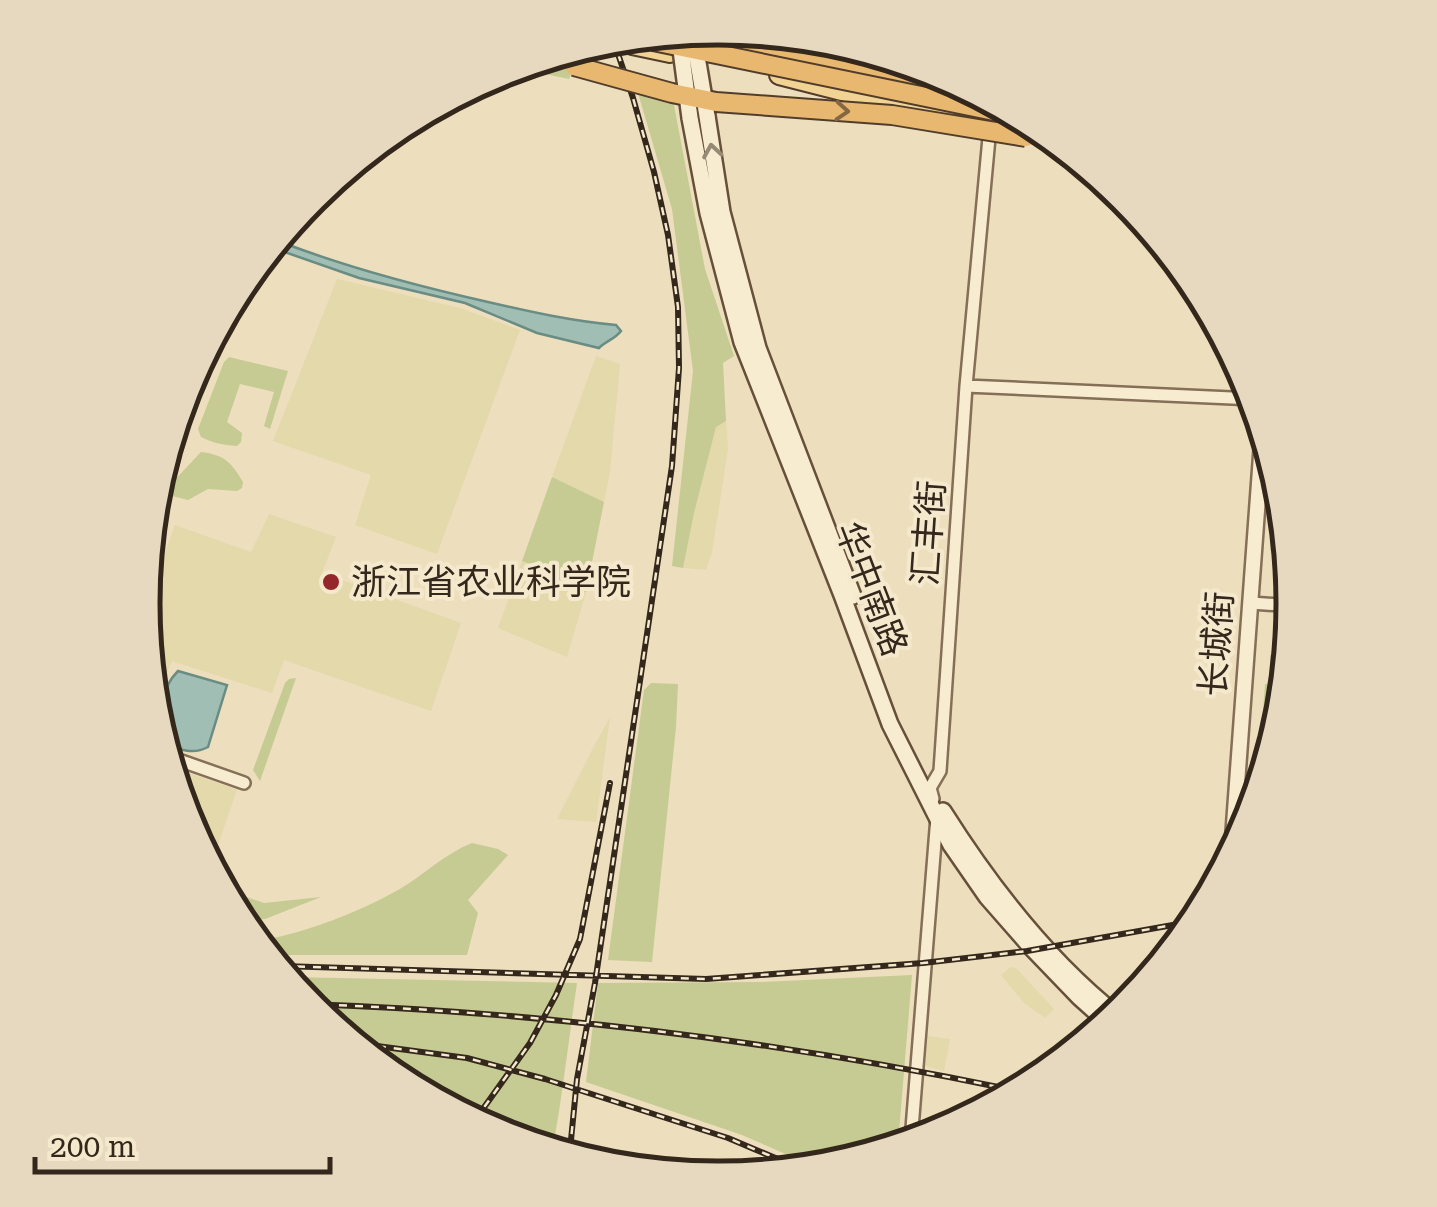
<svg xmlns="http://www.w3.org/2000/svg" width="1437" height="1207" viewBox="0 0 1437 1207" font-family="'Roboto Serif','Noto Sans SC',serif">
  <rect width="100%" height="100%" fill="#eddebd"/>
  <!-- farmland -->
  <path fill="#e3d9ab" d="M 337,279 L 460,308 L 520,330 L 437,554 L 355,525 L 371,475 L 273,441 Z
    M 596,356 L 620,364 L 610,472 L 604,502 L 552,477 Z
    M 726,421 L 728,449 L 712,552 L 706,570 L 683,568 L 694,513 L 716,427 Z
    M 269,514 L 336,537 L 322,573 L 461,623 L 431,711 L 284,660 L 272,693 L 172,661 L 160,690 L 144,611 L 175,525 L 251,552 Z
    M 522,561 L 539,567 L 554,566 L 558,584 L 586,592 L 567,657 L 498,628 Z
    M 610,717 L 596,822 L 557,819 L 594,746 Z
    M 175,768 L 237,790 L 212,862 L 186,823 Z
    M 1011,967 L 1016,968 L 1054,1009 L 1045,1018 L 1024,1003 L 1001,975 Z
    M 928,1036 L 950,1039 L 944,1071 L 925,1066 Z"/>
  <!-- green -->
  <path fill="#c5cb92" d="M 558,59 L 574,66 L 569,79 L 517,68 Z
    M 638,93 L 673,100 L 705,269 L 734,356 L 723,363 L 726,421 L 716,427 L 694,513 L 683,568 L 672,566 L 693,371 L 672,209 Z
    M 229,357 L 288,371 L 270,429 L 264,426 L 274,392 L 240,384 L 227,422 L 242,433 L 241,442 L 237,446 C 223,445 213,443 201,437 L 198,429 L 224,362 Z
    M 201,452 C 225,455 231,462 243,482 L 242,488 L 237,491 L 208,489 L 188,500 L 164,494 L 166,487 L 169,486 Z
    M 552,477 L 604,502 L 586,592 L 558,584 L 552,575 L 553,566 L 539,567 L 522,561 Z
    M 296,678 L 260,781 L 253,770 L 285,683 L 289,679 Z
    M 651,683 L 678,684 L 676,727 L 652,962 L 608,960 L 644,690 Z
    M 1265,684 L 1278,685 L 1257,794 Z
    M 472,843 L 498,849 L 508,855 L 468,900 L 478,913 L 467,955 L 274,955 L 264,940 C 310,931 357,913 398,890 C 424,875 444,854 472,843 Z
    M 232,892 L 264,903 L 321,897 L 265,919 L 251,920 Z
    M 912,975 L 898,1144 L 804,1162 L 742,1135 L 586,1082 L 598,983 L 762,982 Z
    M 288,977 L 577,983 C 569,1037 563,1092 553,1147 L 498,1135 L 311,1010 Z"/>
  <!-- water -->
  <path fill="#a1beb5" stroke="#698c83" stroke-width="2.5" d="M 281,242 C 348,268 417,286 488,302 C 531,312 572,321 616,325 L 621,331 C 615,339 606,341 599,348 L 537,333 L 465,303 L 359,278 L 276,249 Z
    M 178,671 L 227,685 L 208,747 C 195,754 184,751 171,746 C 165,717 155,694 178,671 Z"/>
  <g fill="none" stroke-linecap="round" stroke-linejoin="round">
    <!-- minor casing -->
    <g stroke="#856f57" stroke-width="16">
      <path id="minor" d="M 966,386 L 1254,399
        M 1251,603 L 1294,606
        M 173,758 L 244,783
        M 933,799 L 930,788 L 940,771 L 966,386 L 990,127
        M 911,1141 L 937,817"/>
    </g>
    <!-- tertiary casing -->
    <g stroke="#856f57" stroke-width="19">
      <path id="tertiary" d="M 1232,852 L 1262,442"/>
    </g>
    <!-- secondary casing -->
    <g stroke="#66503a" stroke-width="20">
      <path id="secondary" d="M 707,116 L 722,212 L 758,348 L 853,596
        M 690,118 L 708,213 L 742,342 L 842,595 L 890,724 L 951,845 L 987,897 L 1029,945 L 1080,998 L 1108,1023
        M 943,811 C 991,887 1047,960 1118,1016"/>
    </g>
    <!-- primary casing -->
    <g stroke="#523d2b" stroke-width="22">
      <path id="primary" d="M 632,45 L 670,53
        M 779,75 L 893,104 L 1021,126"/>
    </g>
    <!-- trunk casing -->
    <g stroke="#523d2b" stroke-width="22">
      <path id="trunk" d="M 697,32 L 958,84"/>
    </g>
    <!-- minor -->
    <use href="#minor" stroke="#f8ecd0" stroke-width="11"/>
    <!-- tertiary -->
    <use href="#tertiary" stroke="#f8ecd0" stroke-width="14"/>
    <!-- secondary -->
    <use href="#secondary" stroke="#f8ecd0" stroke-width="15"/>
    <!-- primary -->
    <use href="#primary" stroke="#f1d394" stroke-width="18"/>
    <!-- trunk -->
    <use href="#trunk" stroke="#e8b870" stroke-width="18"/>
    <!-- rail casing -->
    <g stroke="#34271b" stroke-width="6">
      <path id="rail" d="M 281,966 L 706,979 L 923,963 L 1027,951 L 1184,923
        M 307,1004 C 543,1012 777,1041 1008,1089
        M 362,1044 L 467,1058 L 545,1079 L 728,1138 L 792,1165
        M 475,1120 L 530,1043 L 556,995 L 580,939 L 610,783
        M 570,1150 L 577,1079 L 595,983 L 672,466 L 679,368 L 678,307 L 668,235 L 654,172 L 633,98 L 616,48"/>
    </g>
    <!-- rail -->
    <use href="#rail" stroke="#f5e9cd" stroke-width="2.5" stroke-dasharray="8" stroke-linecap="butt"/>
    <!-- secondary-bridge casing -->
    <g stroke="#66503a" stroke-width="20" stroke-linecap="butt">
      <path id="secondary-bridge" d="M 693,33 L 707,116
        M 679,35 L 690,118"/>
    </g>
    <!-- trunk-bridge casing -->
    <g stroke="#523d2b" stroke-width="22" stroke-linecap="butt">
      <path id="trunk-bridge" d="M 653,41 L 999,112
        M 574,66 L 672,93 L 716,102 L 892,115 L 1026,137"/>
    </g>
    <!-- secondary-bridge -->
    <use href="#secondary-bridge" stroke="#f8ecd0" stroke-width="15"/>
    <!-- trunk-bridge -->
    <use href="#trunk-bridge" stroke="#e8b870" stroke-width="18"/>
  </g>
  <!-- one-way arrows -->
  <defs><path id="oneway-chevron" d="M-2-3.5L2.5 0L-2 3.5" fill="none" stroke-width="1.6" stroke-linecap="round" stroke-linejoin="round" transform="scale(2.5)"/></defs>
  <use stroke="#856841" href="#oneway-chevron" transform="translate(842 111) rotate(4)"/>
  <use stroke="#968a76" href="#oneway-chevron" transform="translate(712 151) rotate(-99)"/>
  <!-- markers -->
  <circle fill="#932729" stroke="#f5e9cd" stroke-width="4" cx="331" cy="582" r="10"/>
  <g text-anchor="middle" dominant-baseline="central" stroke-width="8" stroke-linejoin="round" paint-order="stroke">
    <!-- street labels -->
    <g font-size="35" fill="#34271b" stroke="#f5e9cd">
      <text transform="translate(929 533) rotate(-86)">汇丰街</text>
      <text transform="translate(871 589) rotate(69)">华中南路</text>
      <text transform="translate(1217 644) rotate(-86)">长城街</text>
    </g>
    <!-- poi labels -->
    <g font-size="35" fill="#34271b" stroke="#f5e9cd" text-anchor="start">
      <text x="351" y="582">浙江省农业科学院</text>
    </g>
  </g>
  <!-- crop -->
  <path d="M0 0H1437V1207H0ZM160 603a558 558 0 1 1 1116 0a558 558 0 1 1-1116 0Z" fill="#e6d9bf" fill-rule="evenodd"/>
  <path fill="none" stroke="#34271b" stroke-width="5" d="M160 603a558 558 0 1 1 1116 0a558 558 0 1 1-1116 0Z"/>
  <!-- scale -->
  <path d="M35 1157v15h295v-15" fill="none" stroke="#34271b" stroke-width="5"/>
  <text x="50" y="1157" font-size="30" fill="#34271b" stroke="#f5e9cd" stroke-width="8" paint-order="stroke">200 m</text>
</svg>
